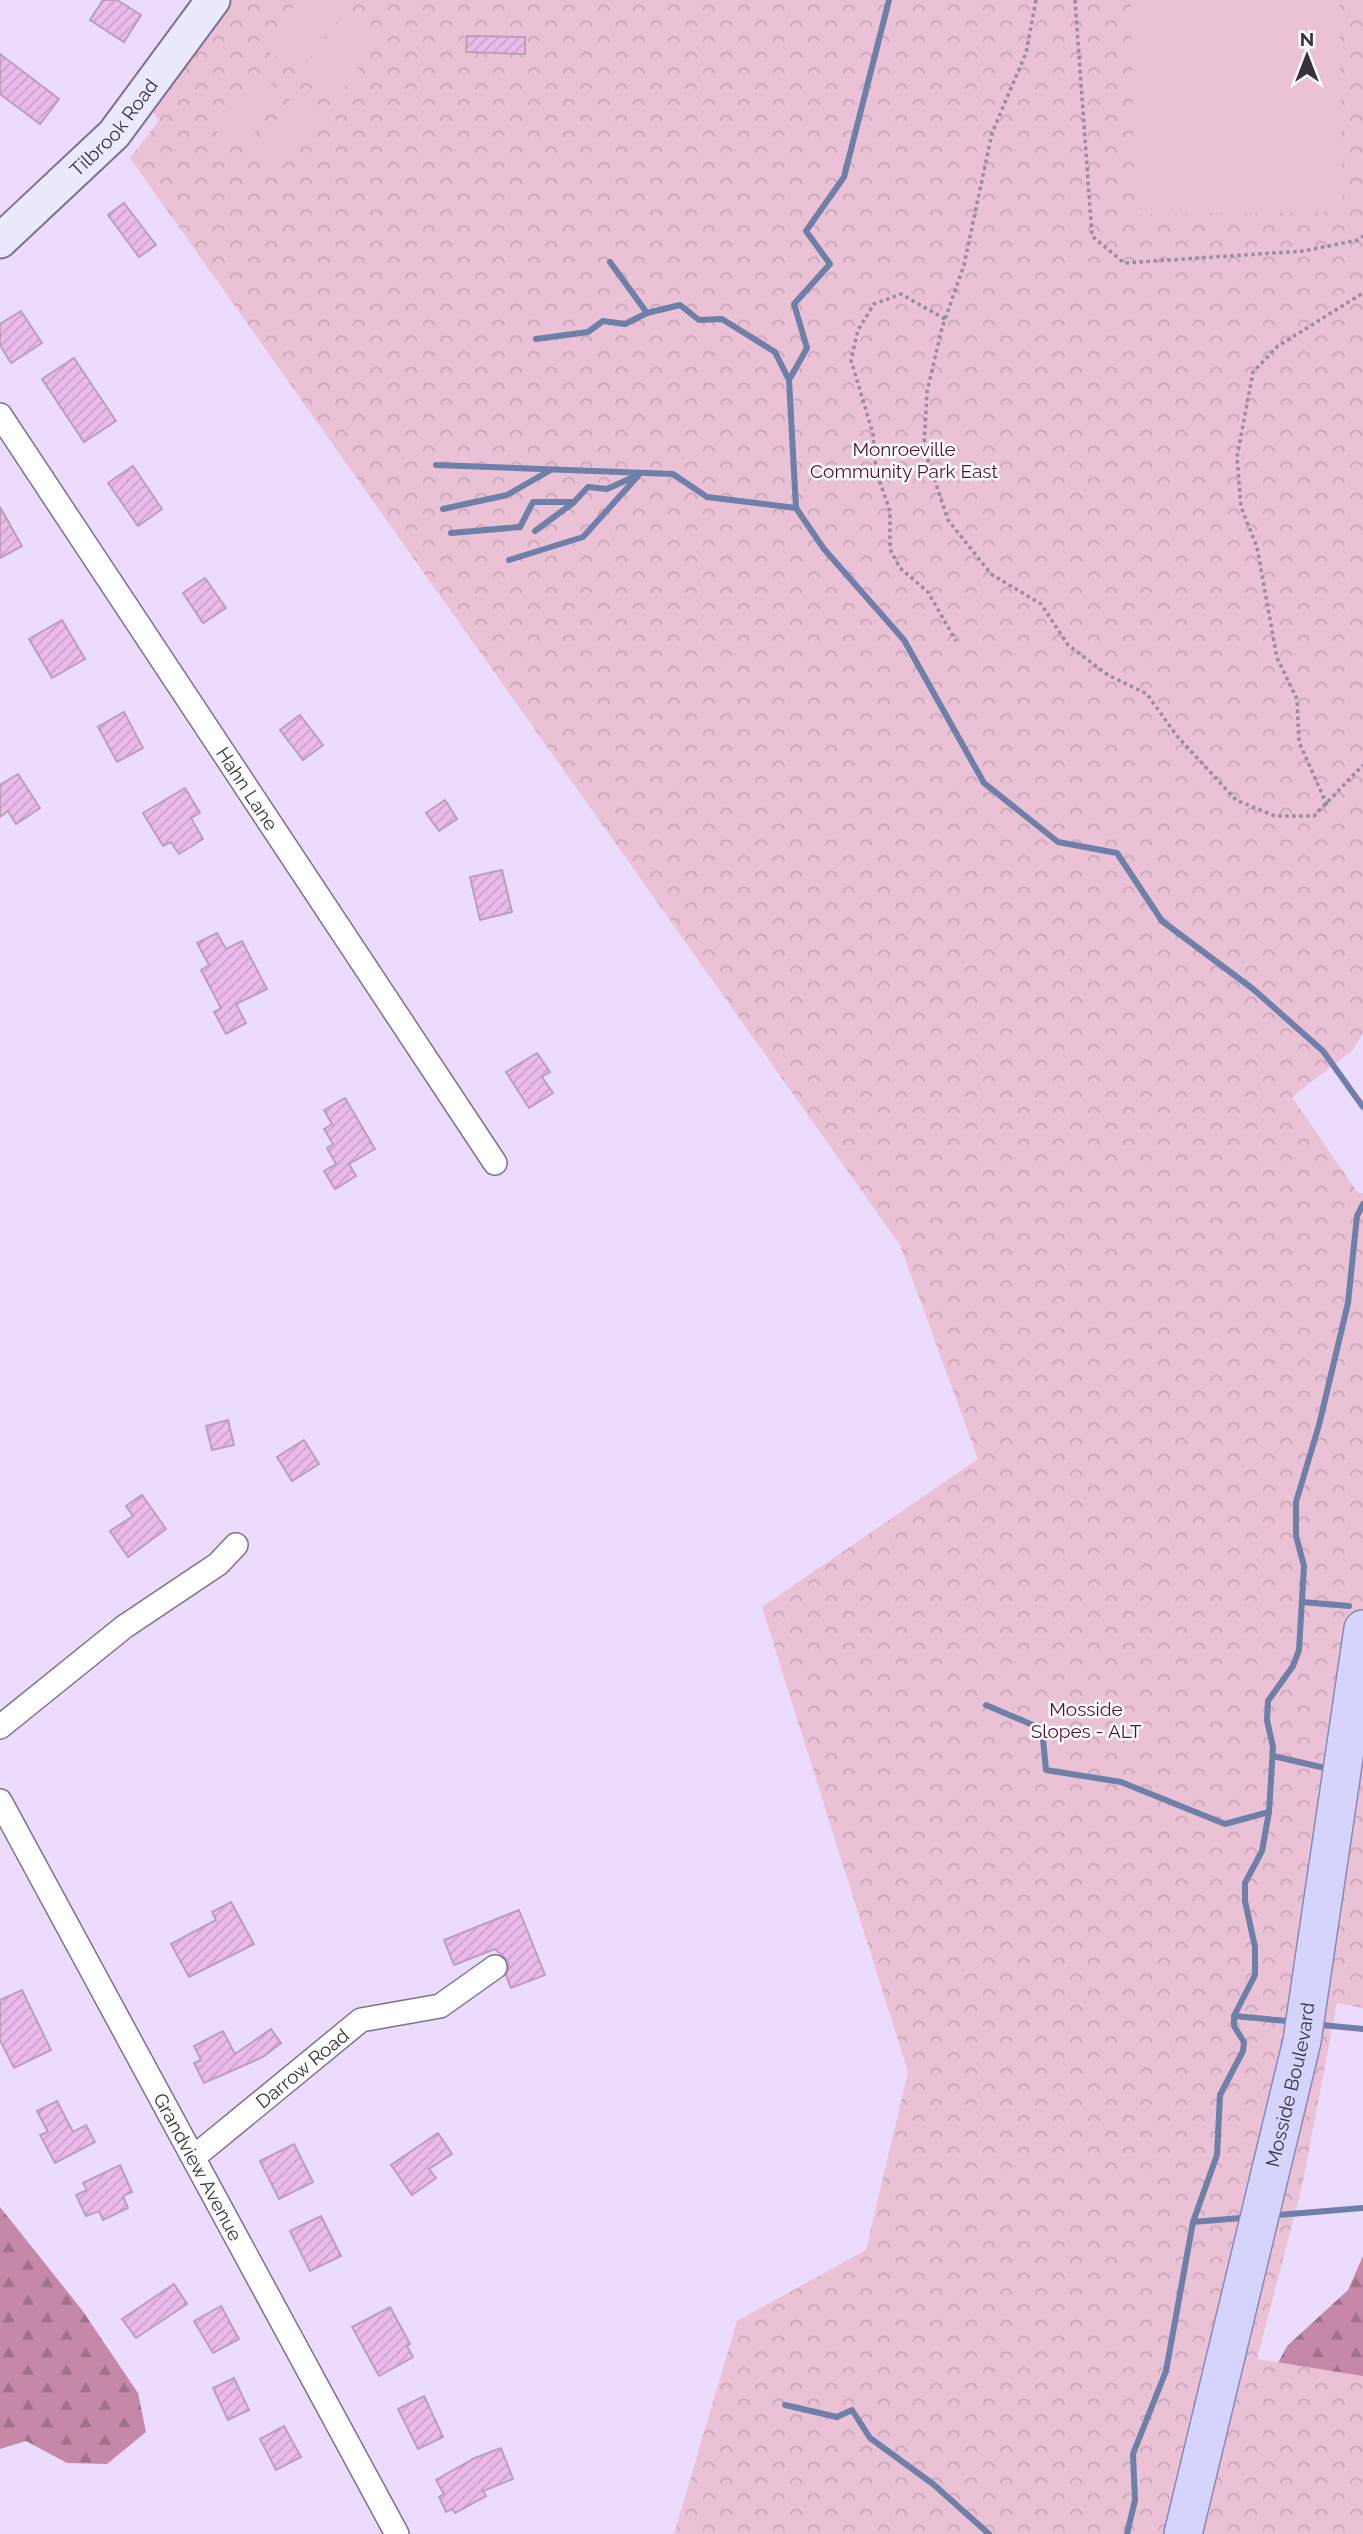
<svg xmlns="http://www.w3.org/2000/svg" width="1363" height="2534" viewBox="0 0 1363 2534" font-family="Raleway,sans-serif">
	<style>
		.forest { fill: url(#forest-firs) }
		.park { fill: url(#park-crowns) }
		.pitch { fill: #eac1d5 }
		.lines { fill: none; stroke-linecap: round; stroke-linejoin: round }
		.stream { stroke: #6e7fa8; stroke-width: 6 }
		.building { fill: url(#building-hatch); stroke: #bb9fba; stroke-width: 2 }
		.street-casing { stroke: #7f708f; stroke-width: 26 }
		.secondary-casing { stroke: #7f708f; stroke-width: 37 }
		.primary-casing { stroke: #8b88b8; stroke-width: 40 }
		.path { stroke: #968ca4; stroke-width: 3.5; stroke-dasharray: 3.5 3.5; stroke-linecap: butt }
		.street { stroke: #fff; stroke-width: 23 }
		.secondary { stroke: #eae9fe; stroke-width: 33 }
		.primary { stroke: #d4d4fc; stroke-width: 37 }
		.labels { text-anchor: middle; dominant-baseline: central; stroke-width: 5; stroke-linejoin: round; paint-order: stroke }
		.street-label { font-size: 19px; fill: #37313e; stroke: #fff }
		.park-label { font-size: 19px; fill: #560d3b; stroke: #fff }
	</style>
	<defs>
		<pattern id="forest-firs" width="22" height="20" patternUnits="userSpaceOnUse" patternTransform="scale(1.75)"><rect width="22" height="20" fill="#c588a7"/><path d="M5 1l3.5 6h-7zM16 11l3.5 6h-7z" fill="#a17089"/></pattern>
		<pattern id="park-crowns" width="20" height="18" patternUnits="userSpaceOnUse" patternTransform="scale(1.75)"><rect width="20" height="18" fill="#eac1d5"/><path d="M2 6a3 3 0 1 1 6 0M12 15a3 3 0 1 1 6 0" fill="none" stroke="#c9a6b8"/></pattern>
		<pattern id="building-hatch" width="6" height="6" patternUnits="userSpaceOnUse" patternTransform="scale(1.75)"><rect width="6" height="6" fill="#ebbaea"/><path d="M-1 1l2-2M0 6l6-6M5 7l2-2" fill="none" stroke="#caa0ca"/></pattern>
	</defs>
	<rect width="100%" height="100%" fill="#ebdcfe"/>
	<g class="forest">
		<path d="M0,2207L82,2310L138,2393L146,2432L107,2464L67,2463L26,2441L0,2449Z"/>
		<path d="M1363,2256V2534H1221L1250,2415L1287,2346L1348,2290Z"/>
	</g>
	<path class="park" d="M213,0H1363V1033L1353,1050L1292,1097L1358,1193H1363V2008L1337,2003L1302,2186L1257,2359L1363,2376V2534H674L737,2321L866,2250L908,2072L762,1607L978,1459L900,1245L130,158L159,121L142,96Z"/>
	<g class="pitch">
		<path d="M298,0H325L342,11L300,73L265,49Z"/>
		<path d="M1131,0H1339L1343,212L1135,214Z"/>
		<path d="M344,13L379,37L337,99L302,75Z"/>
		<path d="M256,74L283,92L243,149L216,131Z"/>
		<path d="M291,98L318,116L278,174L252,155Z"/>
	</g>
	<g class="lines">
		<g class="stream">
			<path d="M889,0L844,177L806,231L830,264L794,304L807,348L789,380L796,508L824,549L904,640L984,783L1058,842L1117,853L1162,921L1253,989L1323,1051L1363,1107"/>
			<path d="M610,262L647,313L680,305L699,320L722,319L775,352L789,380"/>
			<path d="M536,339L588,332L603,321L625,324L647,313"/>
			<path d="M436,465L673,474L707,497L796,508"/>
			<path d="M443,509L507,495L549,471"/>
			<path d="M535,531L573,503"/>
			<path d="M451,533L520,527L533,502H574L588,487L607,489L638,475"/>
			<path d="M509,560L583,537L638,476"/>
			<path d="M1302,1602L1349,1606"/>
			<path d="M986,1705L1042,1729L1046,1770L1121,1782L1225,1824L1269,1812"/>
			<path d="M1273,1756L1325,1768"/>
			<path d="M1234,2016L1287,2021"/>
			<path d="M1322,2025L1363,2029"/>
			<path d="M1278,2215L1363,2208"/>
			<path d="M1193,2222L1241,2218"/>
			<path d="M785,2405L837,2417L852,2410L870,2438L933,2484L989,2534"/>
			<path d="M1127,2534L1135,2500L1133,2454L1166,2371L1193,2222L1217,2155L1220,2095L1243,2051L1244,2042L1234,2026V2016L1255,1975V1947L1245,1901V1883L1262,1851L1269,1812L1273,1747L1267,1720L1268,1701L1293,1666L1299,1650L1304,1566L1296,1536V1502L1319,1425L1348,1303L1357,1216L1363,1204"/>
		</g>
	</g>
	<g class="building">
		<path d="M103,0H117L141,15L124,42L90,20Z"/>
		<path d="M467,36L525,37V54L466,52Z"/>
		<path d="M0,54L59,99L40,124L0,94Z"/>
		<path d="M124,203L156,245L139,257L108,215Z"/>
		<path d="M21,311L42,343L11,363L0,345V324Z"/>
		<path d="M74,358L116,421L84,442L42,379Z"/>
		<path d="M133,466L162,509L138,526L108,483Z"/>
		<path d="M0,507L22,546L0,558Z"/>
		<path d="M205,578L226,608L203,623L183,593Z"/>
		<path d="M62,620L85,659L52,678L29,639Z"/>
		<path d="M124,712L143,748L117,762L98,727Z"/>
		<path d="M300,715L323,745L303,760L280,730Z"/>
		<path d="M18,774L40,808L16,824L8,811L0,817V785Z"/>
		<path d="M185,788L200,813L191,818L203,839L179,854L171,842L163,846L143,813Z"/>
		<path d="M445,800L457,819L439,831L426,813Z"/>
		<path d="M502,870L512,912L480,920L470,877Z"/>
		<path d="M217,933L226,949L242,941L267,989L236,1004L246,1023L226,1034L214,1012L221,1008L201,970L209,965L197,943Z"/>
		<path d="M537,1053L550,1072L542,1077L553,1093L529,1108L506,1072Z"/>
		<path d="M345,1098L375,1149L349,1164L356,1176L335,1189L324,1171L336,1164L327,1148L333,1144L324,1129L332,1124L324,1110Z"/>
		<path d="M228,1420L234,1445L212,1450L206,1426Z"/>
		<path d="M304,1440L319,1464L292,1481L277,1457Z"/>
		<path d="M142,1495L166,1529L128,1557L110,1531L133,1516L126,1506Z"/>
		<path d="M231,1902L254,1944L189,1977L171,1944L216,1920L212,1912Z"/>
		<path d="M519,1910L545,1975L511,1988L506,1975L509,1966L507,1960L495,1949L454,1965L444,1940Z"/>
		<path d="M22,1990L51,2050L14,2068L0,2040V2000Z"/>
		<path d="M271,2029L281,2043L263,2057L204,2083L194,2063L201,2060L194,2046L223,2031L235,2054Z"/>
		<path d="M57,2101L73,2132L86,2125L95,2142L55,2163L40,2135L48,2132L37,2111Z"/>
		<path d="M438,2133L452,2154L429,2169L436,2178L412,2195L391,2165Z"/>
		<path d="M294,2144L313,2182L279,2199L260,2161Z"/>
		<path d="M120,2165L132,2192L123,2196L128,2208L103,2220L99,2211L86,2216L76,2195L87,2190L83,2183Z"/>
		<path d="M321,2216L341,2256L310,2271L290,2231Z"/>
		<path d="M174,2284L187,2304L136,2338L122,2319Z"/>
		<path d="M221,2306L239,2339L213,2353L194,2321Z"/>
		<path d="M390,2307L410,2344L407,2346L413,2357L379,2376L352,2327Z"/>
		<path d="M234,2378L249,2410L228,2420L213,2388Z"/>
		<path d="M424,2396L443,2437L418,2449L398,2409Z"/>
		<path d="M284,2426L301,2457L276,2470L260,2439Z"/>
		<path d="M501,2448L513,2479L483,2491L486,2496L455,2513L452,2509L446,2512L439,2497L444,2494L436,2480L475,2458Z"/>
	</g>
	<g class="lines">
		<defs>
			<g id="street">
				<path id="s1" d="M0,415L495,1163"/>
				<path d="M0,1727L124,1627L218,1564L236,1545"/>
				<path id="s2" d="M0,1801L397,2534"/>
				<path id="s3" d="M194,2157L361,2020L440,2006L495,1967"/>
			</g>
			<g id="secondary">
				<path id="s4" d="M0,241L114,134L213,0"/>
			</g>
			<g id="primary">
				<path id="s5" d="M1183,2534L1302,2041L1363,1629"/>
			</g>
		</defs>
		<use href="#street" class="street-casing"/>
		<use href="#secondary" class="secondary-casing"/>
		<use href="#primary" class="primary-casing"/>
		<g class="path">
			<path d="M1036,0L1026,53L992,133L964,265L942,328L927,392L924,448L948,520L991,574L1041,604L1068,645L1108,675L1147,694L1177,736L1236,800L1275,816H1314L1363,765"/>
			<path d="M1075,0L1092,236L1124,263L1304,251L1358,240L1363,236"/>
			<path d="M945,319L901,294L874,304L858,330L851,360L873,434L876,471L890,511V549L900,568L928,592L956,641"/>
			<path d="M1327,805L1299,742L1297,699L1277,658L1257,547L1241,507L1237,457L1253,372L1278,346L1363,293"/>
		</g>
		<use href="#street" class="street"/>
		<use href="#secondary" class="secondary"/>
		<use href="#primary" class="primary"/>
	</g>
	<g class="labels">
		<g class="street-label">
			<text stroke="none"><textPath href="#s4" startOffset="161">Tilbrook Road</textPath></text>
			<text stroke="none"><textPath href="#s1" startOffset="448">Hahn Lane</textPath></text>
			<text stroke="none"><textPath href="#s3" startOffset="140">Darrow Road</textPath></text>
			<text stroke="none"><textPath href="#s5" startOffset="462">Mosside Boulevard</textPath></text>
			<text stroke="none"><textPath href="#s2" startOffset="416">Grandview Avenue</textPath></text>
		</g>
		<g class="park-label">
			<text x="904" y="449">Monroeville<tspan x="904" dy="22">Community Park East</tspan></text>
			<text x="1086" y="1709">Mosside<tspan x="1086" dy="22">Slopes - ALT</tspan></text>
		</g>
	</g>
	<g transform="translate(1307 56)" stroke="#ffffff" stroke-width="5" paint-order="stroke">
	<path d="M0-5L12 26L0 18L-12 26Z" fill="#37313e"/>
	<text y="-10" font-size="19" font-weight="bold" text-anchor="middle" fill="#37313e">N</text>
	</g>
</svg>
